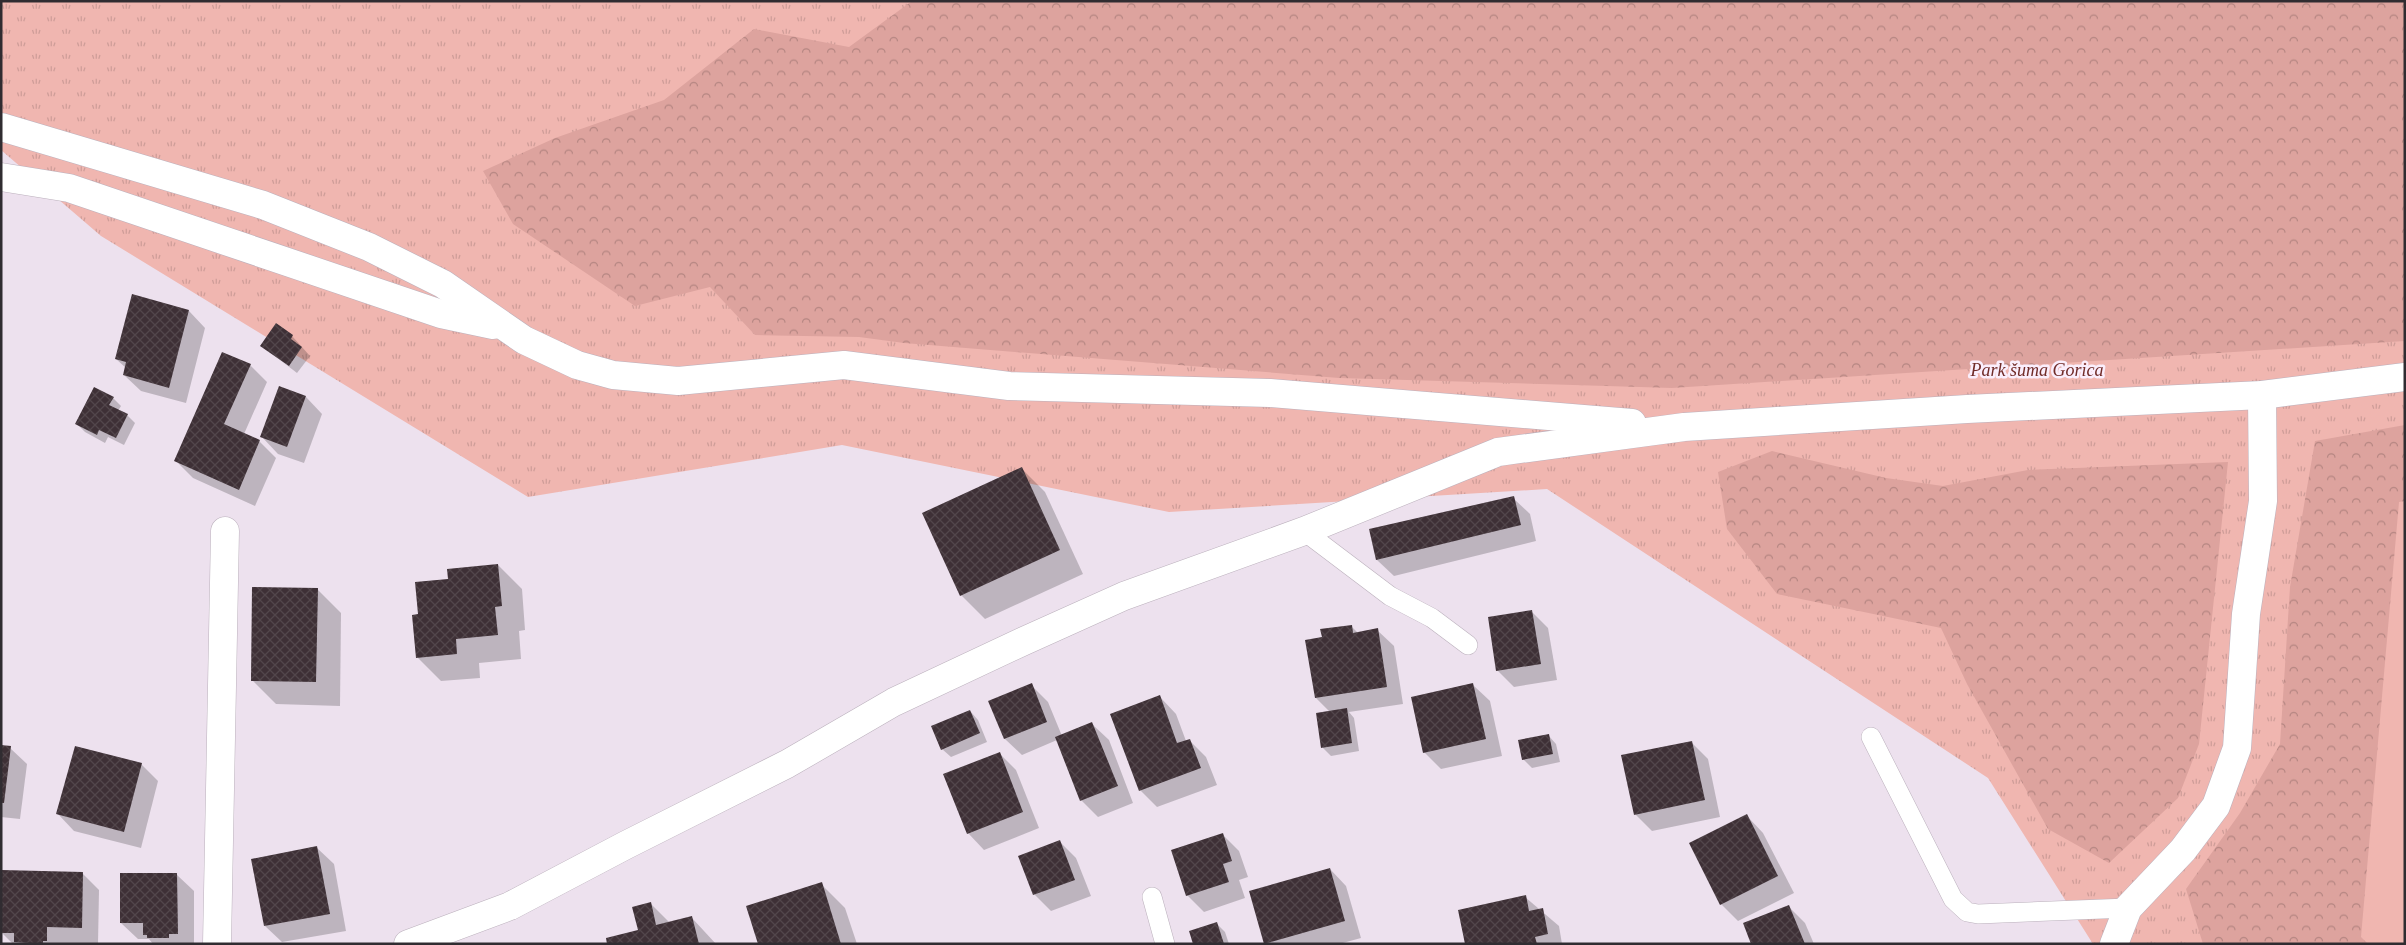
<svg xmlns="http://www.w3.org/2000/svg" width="2406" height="945" viewBox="0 0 2406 945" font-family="Georgia,serif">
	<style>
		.grass { fill: url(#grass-tufts) }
		.forest { fill: url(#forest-crowns) }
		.pitch { fill: #f0b6b0 }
		.shadow { fill: #0003 }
		.building { fill: url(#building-cross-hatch) }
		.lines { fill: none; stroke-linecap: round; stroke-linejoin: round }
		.lane-casing { stroke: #bbb0bc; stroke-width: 20 }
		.street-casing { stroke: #bbb0bc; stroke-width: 29 }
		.lane { stroke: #fff; stroke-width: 19 }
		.street { stroke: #fff; stroke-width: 28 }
		.labels { text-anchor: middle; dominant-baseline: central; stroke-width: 5; stroke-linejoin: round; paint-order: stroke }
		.park-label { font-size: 18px; font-style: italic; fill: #712c29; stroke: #faeefc }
	</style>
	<defs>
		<pattern id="grass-tufts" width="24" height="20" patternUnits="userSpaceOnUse" patternTransform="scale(1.25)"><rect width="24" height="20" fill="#f0b6b0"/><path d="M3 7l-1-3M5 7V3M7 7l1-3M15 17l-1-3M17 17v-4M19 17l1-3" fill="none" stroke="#ce9d98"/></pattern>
		<pattern id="forest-crowns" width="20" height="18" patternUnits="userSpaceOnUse" patternTransform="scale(1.25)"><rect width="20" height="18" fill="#dda39e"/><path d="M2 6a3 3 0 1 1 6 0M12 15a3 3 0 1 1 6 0" fill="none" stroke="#b48581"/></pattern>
		<pattern id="building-cross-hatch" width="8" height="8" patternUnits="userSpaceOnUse" patternTransform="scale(1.25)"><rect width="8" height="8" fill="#3e3036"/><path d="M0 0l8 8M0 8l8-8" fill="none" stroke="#52464b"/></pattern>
	</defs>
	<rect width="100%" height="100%" fill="#ede1ee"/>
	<path class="grass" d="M1,1H2405V944H2093L1988,778L1547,489L1169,512L842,445L528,497L101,236L1,150Z"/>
	<g class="forest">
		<path d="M912,1H2405V341L1672,388L1339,378L904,343L859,337L755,335L710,287L635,306L513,224L483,171L555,138L664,100L754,29L849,47Z"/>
		<path d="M2405,425V944H2203L2186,889L2240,813L2280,744L2290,587L2315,441Z"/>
		<path d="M1772,451L1886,478L1943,486L2028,470L2228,462L2199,744L2178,798L2109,863L2048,829L1967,684L1941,628L1777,594L1727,529L1718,472Z"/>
	</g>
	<path class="pitch" d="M2405,501V944H2368L2361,937L2399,502Z"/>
	<g class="shadow">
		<path d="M133,296L189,311L205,328L186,403L141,391L124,375L126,368L116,359Z"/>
		<path d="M292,336L310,356L297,373L262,346Z"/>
		<path d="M250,365L267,382L244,434L259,441L276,458L255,506L193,478L176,461Z"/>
		<path d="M306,397L322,414L304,463L278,454L262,437Z"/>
		<path d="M113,398L121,406L118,411L127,415L135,423L124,445L108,437L105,443L85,432L77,424Z"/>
		<path d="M1021,468L1045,492L1083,574L985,619L961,595Z"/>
		<path d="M1513,498L1530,514L1536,541L1394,576L1377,560L1370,530Z"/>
		<path d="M498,565L522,589L525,630L519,631L521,659L479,663L480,678L441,681L417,657L419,616L450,580Z"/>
		<path d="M317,589L341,613L340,706L276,704L252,680Z"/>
		<path d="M1532,612L1548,628L1557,680L1514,687L1497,670Z"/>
		<path d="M1351,626L1358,633L1377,630L1394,646L1403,704L1349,712L1354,718L1359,751L1331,756L1323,748L1330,712L1316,698Z"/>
		<path d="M1031,685L1048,702L1062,736L1092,724L1109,740L1133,803L1098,817L1081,800L1057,740L1022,755L1005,739L990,702Z"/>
		<path d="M1473,685L1490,701L1502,756L1441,769L1424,752Z"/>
		<path d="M1160,697L1176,714L1186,741L1189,740L1206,757L1217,785L1157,807L1140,790Z"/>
		<path d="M970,711L978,720L987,742L951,757L942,749Z"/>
		<path d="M1548,735L1556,744L1560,762L1532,768L1523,759Z"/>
		<path d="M1691,742L1708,759L1720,817L1652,831L1635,814Z"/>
		<path d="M1,747L10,748L27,764L20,819L1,817Z"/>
		<path d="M999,753L1016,770L1039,828L984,850L968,833Z"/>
		<path d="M141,764L158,781L141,848L74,831L58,814Z"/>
		<path d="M1747,816L1763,833L1794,893L1738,921L1721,904Z"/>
		<path d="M1222,834L1239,851L1248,877L1239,880L1245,898L1204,912L1187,895Z"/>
		<path d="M1060,842L1076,858L1091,896L1051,911L1034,894Z"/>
		<path d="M317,848L334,864L346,931L282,942L265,926Z"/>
		<path d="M1330,869L1346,886L1361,938L1339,944H1265Z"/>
		<path d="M82,873L99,890L98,944H13L2,933Z"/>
		<path d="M177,875L194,891V944H153L149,939H138L121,923Z"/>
		<path d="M821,884L845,908L857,944H759Z"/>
		<path d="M1525,897L1559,926L1562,944H1466Z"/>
		<path d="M650,903L670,923L692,918L716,944H608L640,931Z"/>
		<path d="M1788,906L1805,923L1814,944H1753Z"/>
		<path d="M1217,924L1225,932L1229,944H1194Z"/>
	</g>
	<g class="building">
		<path d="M132,294L189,310L169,388L123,375L126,362L115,359Z"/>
		<path d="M276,323L293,335L291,339L302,347L289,366L260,346Z"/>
		<path d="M222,352L251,364L224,424L260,440L239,490L174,461Z"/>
		<path d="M279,386L306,396L287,447L260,437Z"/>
		<path d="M94,387L114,397L109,405L128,414L116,438L99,430L97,435L75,424Z"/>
		<path d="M1022,467L1060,550L960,596L922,513Z"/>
		<path d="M1514,496L1521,525L1376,560L1369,529Z"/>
		<path d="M498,564L502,606L495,607L498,635L456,639L457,654L416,658L412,615L418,614L415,582L448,579L447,569Z"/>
		<path d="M252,587L318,588L316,682L251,681Z"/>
		<path d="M1532,610L1541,664L1496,671L1488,617Z"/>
		<path d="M1352,625L1353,633L1378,628L1387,687L1315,698L1305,640L1322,637L1320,629Z"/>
		<path d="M1032,683L1047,722L1004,739L988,701Z"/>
		<path d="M1473,683L1486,739L1423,753L1411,697Z"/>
		<path d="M1160,695L1177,743L1190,739L1201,768L1139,791L1110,714Z"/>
		<path d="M1347,708L1352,743L1321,748L1316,713Z"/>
		<path d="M970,710L980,733L941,750L931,726Z"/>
		<path d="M1092,722L1118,786L1080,801L1055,737Z"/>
		<path d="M1549,734L1553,754L1522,760L1518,740Z"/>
		<path d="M1692,741L1705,800L1634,815L1621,755Z"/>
		<path d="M1,745L11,746L4,803H1Z"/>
		<path d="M75,746L142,763L124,832L56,814Z"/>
		<path d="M1000,752L1023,812L967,834L943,774Z"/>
		<path d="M1747,814L1778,876L1720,905L1689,843Z"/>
		<path d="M1223,833L1232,861L1223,864L1229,882L1186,896L1171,850Z"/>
		<path d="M1060,840L1075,880L1033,895L1018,856Z"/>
		<path d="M317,846L330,914L264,926L251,859Z"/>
		<path d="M1330,868L1345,921L1264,944L1249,891Z"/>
		<path d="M1,870L83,872L82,928L47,927V941H43V944L14,942V933H1Z"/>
		<path d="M120,873H177L178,934H169V938H147V935H143V923H120Z"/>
		<path d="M822,882L841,944H758L746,906Z"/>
		<path d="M1526,895L1529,911L1543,908L1548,934L1535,937L1537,944H1465L1458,910Z"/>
		<path d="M651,902L656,925L692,916L699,944H607L606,938L638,930L632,907Z"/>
		<path d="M1789,905L1805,944H1751L1743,923Z"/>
		<path d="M1217,922L1224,944H1193L1189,931Z"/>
	</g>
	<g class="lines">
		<defs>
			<g id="lane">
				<path d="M1304,531L1390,596L1432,618L1468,645"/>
				<path d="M1871,737L1953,899L1967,912L1978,914L2128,908"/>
				<path d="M1152,897L1165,944"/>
			</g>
			<g id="street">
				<path d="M1,127L263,205L369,247L443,284L524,340L577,365L613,375L678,381L844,365L1009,386L1270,393L1632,423"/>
				<path d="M1,177L69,188L441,314L493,325"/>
				<path d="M217,944L225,531"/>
				<path d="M408,944L510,906L626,845L787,764L894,702L1024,641L1124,596L1304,531L1498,452L1684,427L1967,409L2262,395L2405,377"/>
				<path d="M2114,944L2128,908L2183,850L2216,806L2237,748L2246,614L2263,501L2262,395"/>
			</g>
		</defs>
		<use href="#lane" class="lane-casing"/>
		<use href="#street" class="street-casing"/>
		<use href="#lane" class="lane"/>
		<use href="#street" class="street"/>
	</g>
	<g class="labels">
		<g class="park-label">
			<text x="2037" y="370">Park šuma Gorica</text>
		</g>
	</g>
	<rect width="2406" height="945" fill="none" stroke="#302c31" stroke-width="5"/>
</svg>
